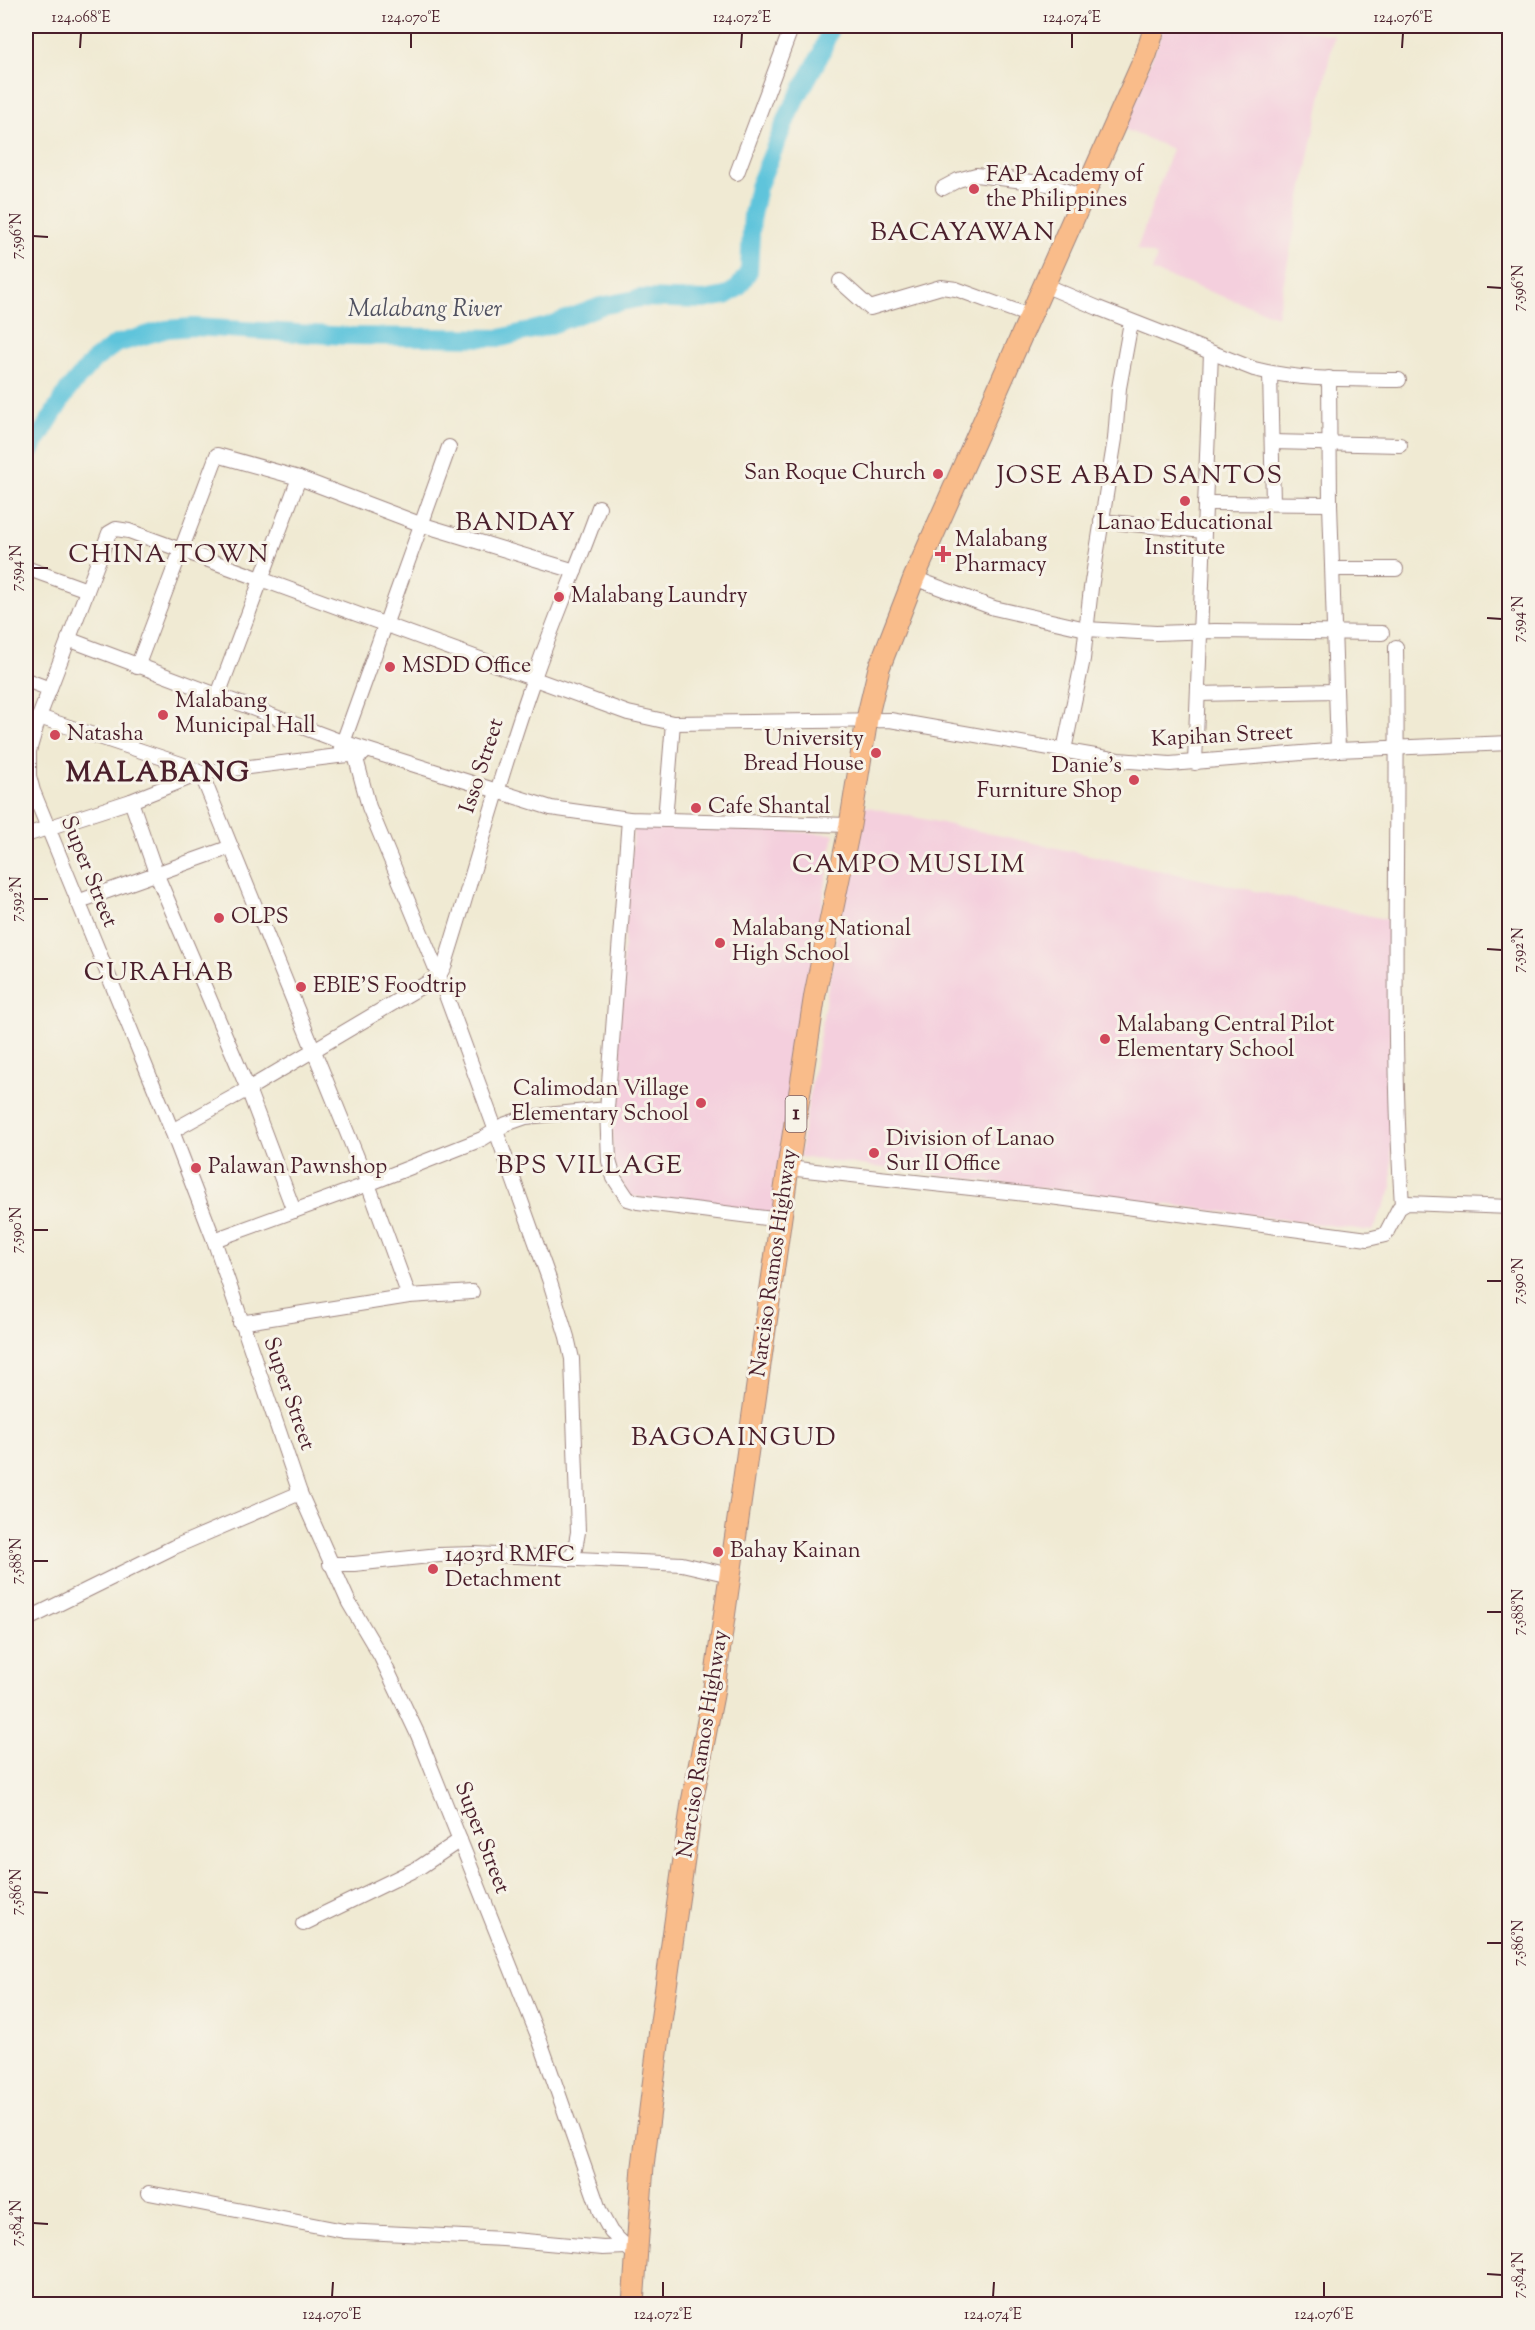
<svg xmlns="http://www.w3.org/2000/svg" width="1535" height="2330" viewBox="0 0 1535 2330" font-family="'Sorts Mill Goudy',serif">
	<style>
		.built { fill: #f4cfdd }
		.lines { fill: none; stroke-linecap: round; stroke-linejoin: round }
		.river { stroke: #5ec4db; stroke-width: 18 }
		.minor-casing { stroke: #9d847f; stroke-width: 16 }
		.highway-casing { stroke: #9d847f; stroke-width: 23 }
		.minor { stroke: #fff; stroke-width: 14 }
		.highway { stroke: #f9bc8a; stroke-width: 21 }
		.ticks { fill: none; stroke: #4a1f2b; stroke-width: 2 }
		.poi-dot { fill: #d1495b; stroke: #f7f3e8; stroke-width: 2 }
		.labels { text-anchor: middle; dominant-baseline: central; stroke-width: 6; stroke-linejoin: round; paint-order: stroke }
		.shield { fill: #f7f3e8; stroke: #7e5f64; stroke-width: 1.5 }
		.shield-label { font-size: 21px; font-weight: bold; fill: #4a1f2b }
		.poi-label { font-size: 22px; fill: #4a1f2b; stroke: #f7f3e8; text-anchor: start }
		.street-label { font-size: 22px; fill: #4a1f2b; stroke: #f7f3e8 }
		.water-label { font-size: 24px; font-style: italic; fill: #505160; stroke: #f7f3e8 }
		.quarter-label { font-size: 26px; letter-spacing: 1.5px; fill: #4a1f2b; stroke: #f7f3e8 }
		.district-label { font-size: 28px; font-weight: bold; letter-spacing: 1.5px; fill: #4a1f2b; stroke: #f7f3e8 }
		.neatline { fill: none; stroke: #4a1f2b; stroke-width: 2 }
		.ticks-label { font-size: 15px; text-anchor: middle; fill: #4a1f2b }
	</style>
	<rect width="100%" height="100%" fill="#f7f3e8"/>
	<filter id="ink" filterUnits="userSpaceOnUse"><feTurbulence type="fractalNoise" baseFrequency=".0167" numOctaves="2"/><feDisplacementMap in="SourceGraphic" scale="12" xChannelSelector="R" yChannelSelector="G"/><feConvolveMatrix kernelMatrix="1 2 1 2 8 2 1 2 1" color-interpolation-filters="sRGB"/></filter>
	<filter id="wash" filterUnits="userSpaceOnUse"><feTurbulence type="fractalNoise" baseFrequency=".008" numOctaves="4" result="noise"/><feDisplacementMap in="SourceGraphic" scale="24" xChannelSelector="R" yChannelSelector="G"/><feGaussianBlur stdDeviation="1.35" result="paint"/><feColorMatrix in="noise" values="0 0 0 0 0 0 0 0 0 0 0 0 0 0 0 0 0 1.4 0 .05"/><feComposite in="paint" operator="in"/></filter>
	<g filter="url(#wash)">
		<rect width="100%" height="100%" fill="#f0ead3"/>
		<g class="built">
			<path d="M1164,26H1281L1334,35L1277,316L1152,271L1157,256L1137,249L1172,149L1124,129Z"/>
			<path d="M859,805L1389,920L1392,1188L1373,1231L799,1157Z"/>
			<path d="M634,822L834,834L794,1073L774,1215L628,1196L612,1161L615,1051Z"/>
		</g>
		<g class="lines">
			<path class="river" d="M26,458L68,390L93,361L116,344L167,329L193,327L347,336L501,338L548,326L601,306L641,298L704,300L725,296L738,288L749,271L752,215L758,187L790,111L821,54L831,26"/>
		</g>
	</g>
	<g filter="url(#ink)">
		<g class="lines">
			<defs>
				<g id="minor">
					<path d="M737,173L792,26"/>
					<path d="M943,188L958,180L976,175L1048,184L1082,197"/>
					<path d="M840,281L870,308L941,287L956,289L1030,316"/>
					<path d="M1044,285L1098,308L1254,369C1301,381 1351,379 1399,380"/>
					<path d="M1270,373L1273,503"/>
					<path d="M1329,378L1330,504L1338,750"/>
					<path d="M1272,442L1400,445"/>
					<path d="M1205,503L1330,504"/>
					<path d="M1101,521L1204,531"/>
					<path d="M26,568L87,590"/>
					<path d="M1333,569H1396"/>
					<path d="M914,578L994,608L1086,629L1156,633L1215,631L1382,633"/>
					<path d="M68,639L342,742L551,808L629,819L850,825"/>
					<path d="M1396,647C1399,833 1390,1019 1402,1205"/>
					<path d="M137,667L217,455L299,478L420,524L575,571"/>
					<path d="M26,680L50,689"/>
					<path d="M1198,694L1336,691"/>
					<path d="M218,695L299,478"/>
					<path d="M39,717L181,764L201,773L368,1184L409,1296"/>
					<path d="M1064,750L1083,659L1091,588L1115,439L1119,388L1131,322"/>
					<path d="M340,751L449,447"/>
					<path d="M355,755L369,807L439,976L496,1131L549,1279L567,1337L572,1359L578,1532L575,1549L569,1559"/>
					<path d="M1195,763L1211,353"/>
					<path d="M131,801L156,873L248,1089L294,1211"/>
					<path d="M629,819L607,1109L609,1161L614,1178L628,1199L638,1202L781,1220"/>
					<path d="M665,820L673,723"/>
					<path d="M26,835L131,801L201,773L338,756L363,754"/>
					<path d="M77,902L231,847"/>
					<path d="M172,1131L248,1089L439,976L445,964C475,869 500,774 533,681C553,622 578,566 599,507"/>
					<path d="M788,1168L1043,1196L1368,1239L1385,1235L1399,1208L1407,1203L1510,1207"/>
					<path d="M214,1240L368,1184L482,1139L506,1124L526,1117L607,1109"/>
					<path d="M240,1323L409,1296L472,1292"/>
					<path d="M330,1564H354L439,1555L475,1554L682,1564L730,1575"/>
					<path d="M26,1620L174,1547L300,1493"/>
					<path d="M303,1924L420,1867L460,1840"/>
					<path d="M149,2193L344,2231L503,2239L603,2248L626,2247"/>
					<path d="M636,2256L611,2232L600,2212L540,2041L418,1735L381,1657L349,1603L300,1493L214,1240L172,1131L33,791L29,776V751L39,717L109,533L116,529L129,531L628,713L673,723L890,720L1118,760L1170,764L1338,750L1510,743"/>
				</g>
				<path id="highway" d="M633,2304L643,2166L660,2029L692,1802L713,1695L788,1168L815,994L850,825L867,719L879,668L914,578L1146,55L1155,26"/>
			</defs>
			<use href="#minor" class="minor-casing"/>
			<use href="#highway" class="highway-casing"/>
			<use href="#minor" class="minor"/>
			<use href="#highway" class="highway"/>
		</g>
	</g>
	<path class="ticks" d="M80,48L81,33M411,48V33M741,48L742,33M1072,48V33M1402,48L1403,33M33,236L48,237M1487,287L1502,288M33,568H48M1487,618L1502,619M33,899H48M1487,949L1502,950M33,1230H48M1487,1281H1502M33,1561H48M1487,1612H1502M33,1892L48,1893M1487,1943H1502M33,2223L48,2224M1487,2274L1502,2275M332,2297L333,2282M663,2297V2282M993,2297L994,2282M1324,2297V2282"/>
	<g class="poi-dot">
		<circle cx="974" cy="189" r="6"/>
		<circle cx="938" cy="474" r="6"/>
		<circle cx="1185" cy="501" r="6"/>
		<path d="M940 545h6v6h6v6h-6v6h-6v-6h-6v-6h6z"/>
		<circle cx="559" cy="597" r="6"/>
		<circle cx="390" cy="667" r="6"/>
		<circle cx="163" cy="715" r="6"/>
		<circle cx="55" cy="735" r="6"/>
		<circle cx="876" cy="753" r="6"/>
		<circle cx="1134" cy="780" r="6"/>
		<circle cx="696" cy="808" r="6"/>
		<circle cx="219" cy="918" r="6"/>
		<circle cx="720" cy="943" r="6"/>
		<circle cx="301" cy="987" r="6"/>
		<circle cx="1105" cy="1039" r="6"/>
		<circle cx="701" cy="1103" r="6"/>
		<circle cx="874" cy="1153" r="6"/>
		<circle cx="196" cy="1168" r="6"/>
		<circle cx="718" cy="1552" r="6"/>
		<circle cx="433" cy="1569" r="6"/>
	</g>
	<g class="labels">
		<rect class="shield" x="785.5" y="1096" width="21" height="36" rx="4.5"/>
		<g class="shield-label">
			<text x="796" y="1114">1</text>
		</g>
		<g class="poi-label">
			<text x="986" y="176">FAP Academy of<tspan x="986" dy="25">the Philippines</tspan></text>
			<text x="926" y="474" text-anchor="end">San Roque Church</text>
			<text x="1185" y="524" text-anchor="middle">Lanao Educational<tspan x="1185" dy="25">Institute</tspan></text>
			<text x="955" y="541">Malabang<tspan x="955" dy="25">Pharmacy</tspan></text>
			<text x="571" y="597">Malabang Laundry</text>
			<text x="402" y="667">MSDD Office</text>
			<text x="175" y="702">Malabang<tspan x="175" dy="25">Municipal Hall</tspan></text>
			<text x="67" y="735">Natasha</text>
			<text x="864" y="740" text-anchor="end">University<tspan x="864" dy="25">Bread House</tspan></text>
			<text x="1122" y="767" text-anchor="end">Danie's<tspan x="1122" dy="25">Furniture Shop</tspan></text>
			<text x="708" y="808">Cafe Shantal</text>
			<text x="231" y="918">OLPS</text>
			<text x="732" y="930">Malabang National<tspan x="732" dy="25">High School</tspan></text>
			<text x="313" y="987">EBIE'S Foodtrip</text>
			<text x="1117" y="1026">Malabang Central Pilot<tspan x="1117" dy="25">Elementary School</tspan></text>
			<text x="689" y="1090" text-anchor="end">Calimodan Village<tspan x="689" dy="25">Elementary School</tspan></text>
			<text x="886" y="1140">Division of Lanao<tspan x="886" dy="25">Sur II Office</tspan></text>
			<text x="208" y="1168">Palawan Pawnshop</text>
			<text x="730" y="1552">Bahay Kainan</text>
			<text x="445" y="1556">1403rd RMFC<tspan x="445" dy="25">Detachment</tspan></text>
		</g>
		<g class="street-label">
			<text transform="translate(1222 737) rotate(-3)">Kapihan Street</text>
			<text transform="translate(483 766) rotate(-72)">Isso Street</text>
			<text transform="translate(88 872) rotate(68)">Super Street</text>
			<text transform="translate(775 1263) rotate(-82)">Narciso Ramos Highway</text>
			<text transform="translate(288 1394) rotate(71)">Super Street</text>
			<text transform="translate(704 1744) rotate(-81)">Narciso Ramos Highway</text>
			<text transform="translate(481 1838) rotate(69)">Super Street</text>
		</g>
		<g class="water-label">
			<text x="425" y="310">Malabang River</text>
		</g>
		<g class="quarter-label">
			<text x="963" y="233">BACAYAWAN</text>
			<text x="1140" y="476">JOSE ABAD SANTOS</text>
			<text x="516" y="523">BANDAY</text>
			<text x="169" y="555">CHINA TOWN</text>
			<text x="909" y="865">CAMPO MUSLIM</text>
			<text x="159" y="973">CURAHAB</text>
			<text x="590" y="1166">BPS VILLAGE</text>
			<text x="734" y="1438">BAGOAINGUD</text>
		</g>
		<g class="district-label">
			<text x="158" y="774">MALABANG</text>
		</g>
	</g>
	<rect width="1535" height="2330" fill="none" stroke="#f7f3e8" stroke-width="66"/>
	<rect x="33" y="33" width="1469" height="2264" class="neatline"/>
	<g class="ticks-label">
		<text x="81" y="22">124.068°E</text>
		<text x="411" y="22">124.070°E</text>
		<text x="742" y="22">124.072°E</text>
		<text x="1072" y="22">124.074°E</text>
		<text x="1403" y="22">124.076°E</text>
		<text transform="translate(16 236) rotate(-90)" y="5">7.596°N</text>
		<text transform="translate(1518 288) rotate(-90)" y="5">7.596°N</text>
		<text transform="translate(16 568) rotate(-90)" y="5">7.594°N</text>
		<text transform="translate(1518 619) rotate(-90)" y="5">7.594°N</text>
		<text transform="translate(16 899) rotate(-90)" y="5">7.592°N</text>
		<text transform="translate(1518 950) rotate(-90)" y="5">7.592°N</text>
		<text transform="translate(16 1230) rotate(-90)" y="5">7.590°N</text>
		<text transform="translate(1518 1281) rotate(-90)" y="5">7.590°N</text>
		<text transform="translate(16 1561) rotate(-90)" y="5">7.588°N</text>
		<text transform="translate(1518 1612) rotate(-90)" y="5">7.588°N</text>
		<text transform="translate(16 1892) rotate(-90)" y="5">7.586°N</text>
		<text transform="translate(1518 1943) rotate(-90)" y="5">7.586°N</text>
		<text transform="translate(16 2223) rotate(-90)" y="5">7.584°N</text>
		<text transform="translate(1518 2275) rotate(-90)" y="5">7.584°N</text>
		<text x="332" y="2319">124.070°E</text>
		<text x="663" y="2319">124.072°E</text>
		<text x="993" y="2319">124.074°E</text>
		<text x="1324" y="2319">124.076°E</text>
	</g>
</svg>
